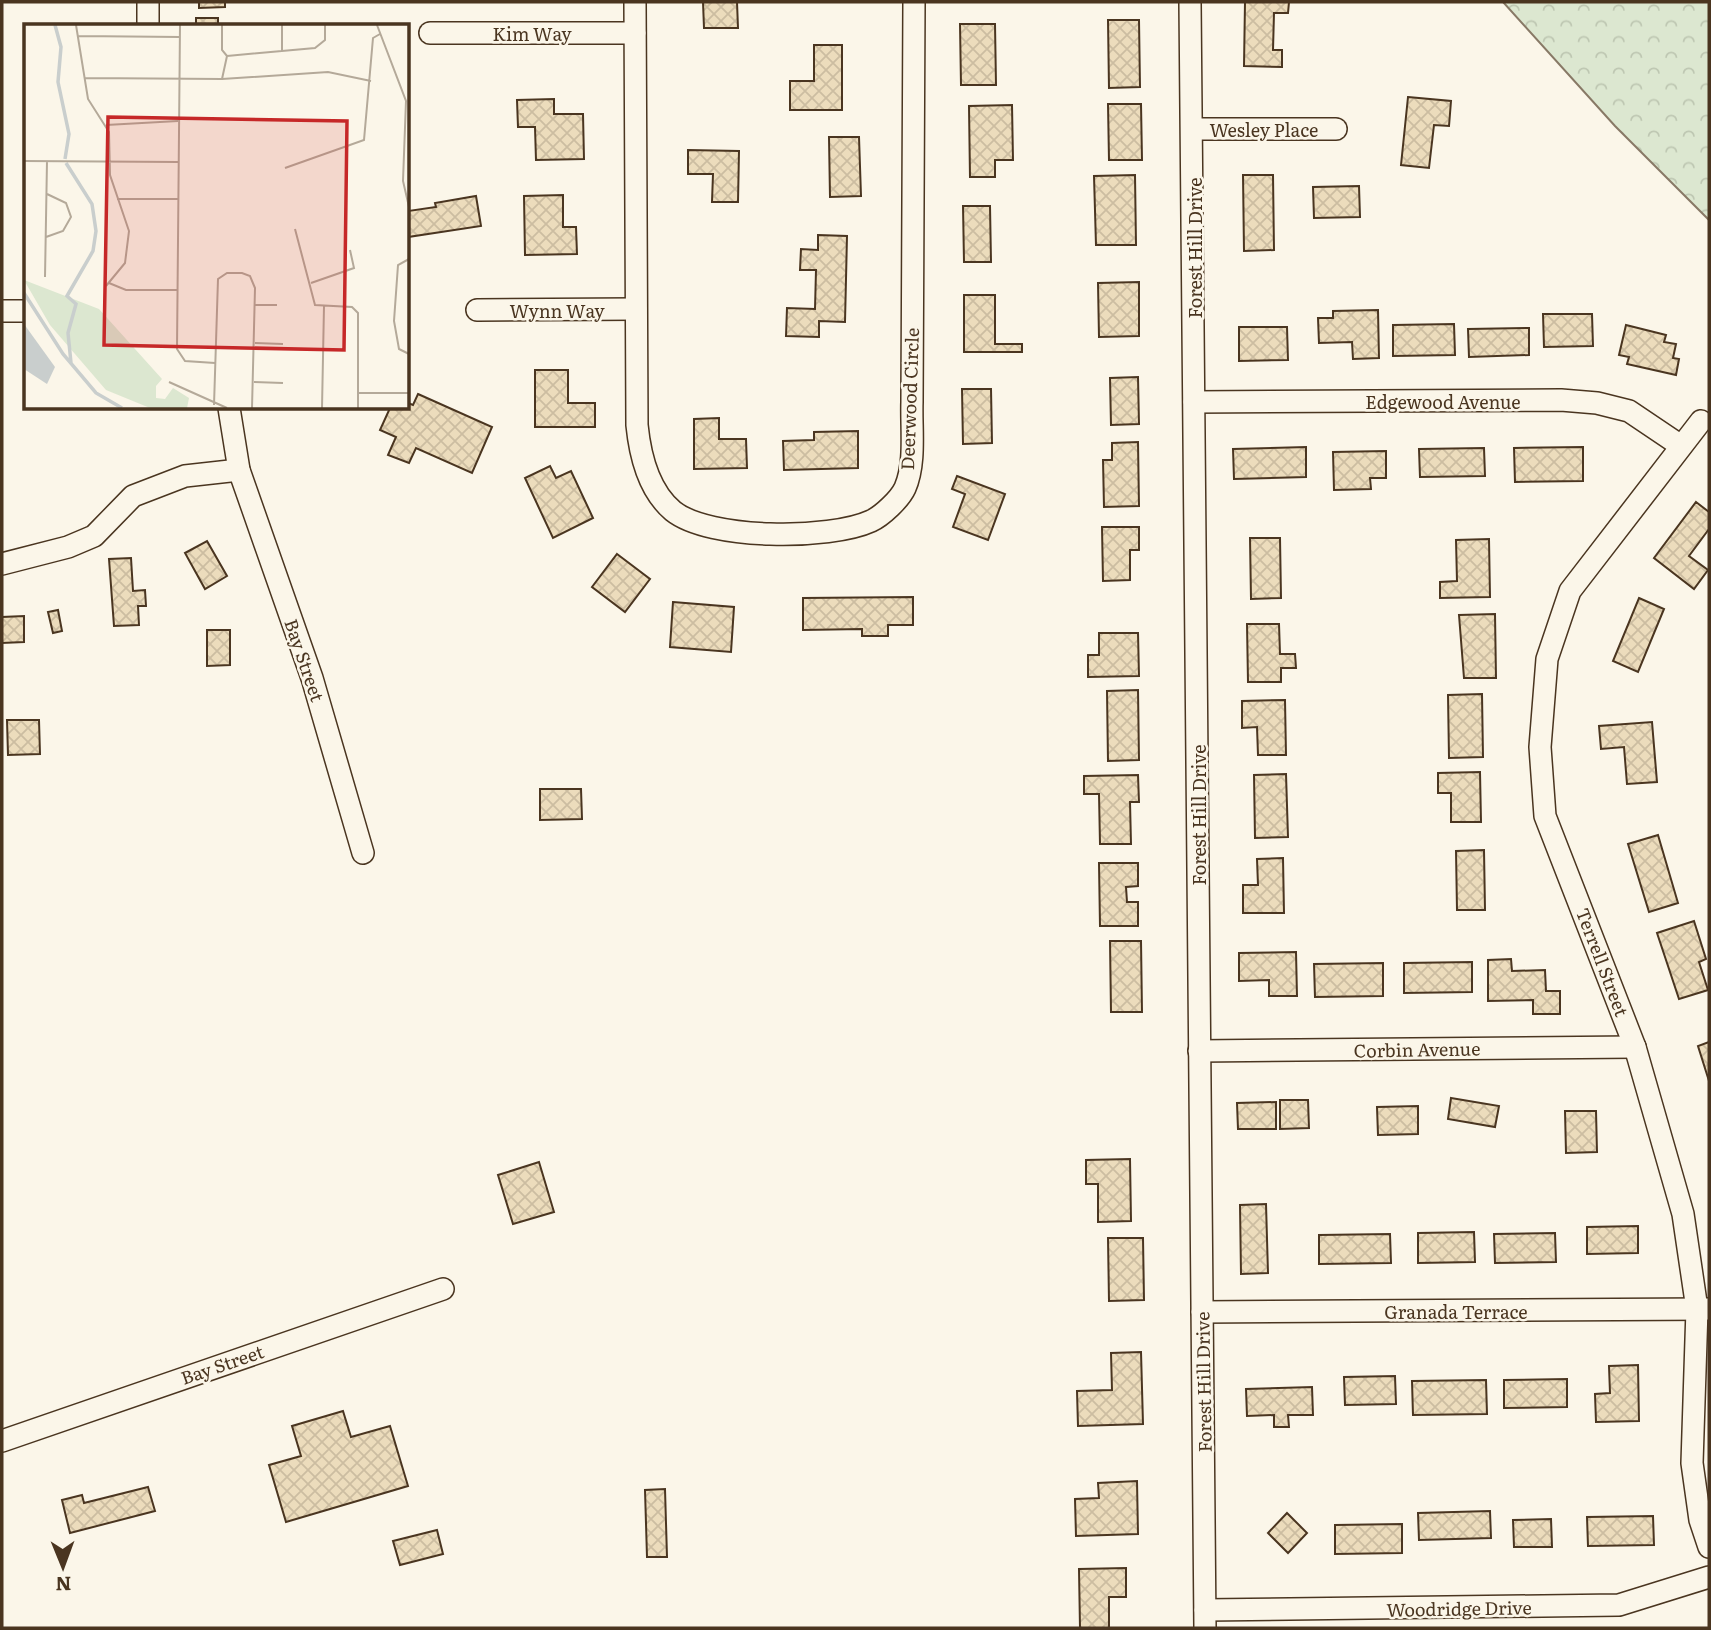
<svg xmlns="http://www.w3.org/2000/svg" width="1711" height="1630" viewBox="0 0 1711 1630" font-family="Literata,serif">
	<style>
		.forest { fill: url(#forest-crowns); stroke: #887966; stroke-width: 2 }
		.building { fill: url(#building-cross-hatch); stroke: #4a3520; stroke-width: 2 }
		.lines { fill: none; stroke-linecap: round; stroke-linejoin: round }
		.minor-casing { stroke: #4a3520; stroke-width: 24 }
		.minor { stroke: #fbf6e9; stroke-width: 21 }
		.labels { text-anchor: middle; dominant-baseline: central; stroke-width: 5; stroke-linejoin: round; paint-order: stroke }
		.street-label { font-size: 18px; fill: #4a3520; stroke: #fbf6e9 }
		.inset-river { fill: none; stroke: #c9cecd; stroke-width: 3.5 }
		.inset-road { fill: none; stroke: #b4a999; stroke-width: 2 }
		.view { fill: #c62828; fill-opacity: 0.15; stroke: #c62828; stroke-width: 3.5 }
		.inset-edge { fill: none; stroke: #4a3520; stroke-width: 3.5 }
	</style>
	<defs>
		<pattern id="forest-crowns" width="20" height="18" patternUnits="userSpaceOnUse" patternTransform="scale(1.75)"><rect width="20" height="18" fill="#dce7d0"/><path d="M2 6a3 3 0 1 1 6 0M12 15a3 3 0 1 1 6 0" fill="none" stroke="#bec7b2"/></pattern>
		<pattern id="building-cross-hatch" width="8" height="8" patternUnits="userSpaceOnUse" patternTransform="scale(1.75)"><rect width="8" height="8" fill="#ecdcbc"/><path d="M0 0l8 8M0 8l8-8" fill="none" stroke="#ccbda1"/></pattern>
	</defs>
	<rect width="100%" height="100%" fill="#fbf6e9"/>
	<path class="forest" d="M1503,2H1709V220L1615,126Z"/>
	<g class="building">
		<path d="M199,2H225V7L199,8Z"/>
		<path d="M703,2H737L738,28H704Z"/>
		<path d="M1231,2H1289L1288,13H1274L1273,50H1282V67L1244,66L1245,2Z"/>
		<rect x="196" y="18" width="22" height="8"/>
		<path d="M1108,20H1139L1140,87L1109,88Z"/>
		<path d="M960,24H995L996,85H961Z"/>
		<path d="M814,45H842V110H790V81H814Z"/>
		<path d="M1408,97L1451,101L1449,126L1434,125L1429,168L1401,165Z"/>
		<path d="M554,99V114H583L584,159L536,160L535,127H518L517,100Z"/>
		<path d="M1108,104H1141L1142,160H1109Z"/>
		<path d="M1012,105L1013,160H995V177H970L969,106Z"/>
		<path d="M829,137H859L861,196L830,197Z"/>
		<path d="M688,150L739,151L738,202H712L713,174H688Z"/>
		<path d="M1135,175L1136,245H1096L1094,176Z"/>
		<path d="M1243,175H1273L1274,250L1244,251Z"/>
		<path d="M1359,186L1360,217L1314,218L1313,187Z"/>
		<path d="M563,195V227H576L577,254L525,255L524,196Z"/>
		<path d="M476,196L481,226L408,237V211L436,207L435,203Z"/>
		<path d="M963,206H990L991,262H964Z"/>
		<path d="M818,235L847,236L845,322L819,321V337L786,336L787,308L815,309L816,270H800L801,249L818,250Z"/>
		<path d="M1139,282V336L1099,337L1098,283Z"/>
		<path d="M964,295H995V344H1022V352H964Z"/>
		<path d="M1378,310L1379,358L1353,359L1352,342L1319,343L1318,318H1333V311Z"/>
		<path d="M1543,314H1592L1593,346L1544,347Z"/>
		<path d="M1454,324L1455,355L1393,356V325Z"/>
		<path d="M1626,325L1666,335L1664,342L1676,344L1673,358L1679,359L1676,375L1627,364L1629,357L1619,355Z"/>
		<path d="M1239,327H1287L1288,360L1239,361Z"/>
		<path d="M1529,328V355L1469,357L1468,329Z"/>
		<path d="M535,370H568V403H595V427H535Z"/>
		<path d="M1138,377L1139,424L1111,425L1110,378Z"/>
		<path d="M962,389H991L992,443L963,444Z"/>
		<path d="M418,394L492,427L472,473L416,448L409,463L388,455L396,437L380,430L390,408H408V403L413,405Z"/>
		<path d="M719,418V439H746L747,468L694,469V419Z"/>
		<path d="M858,431V468L784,470L783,441L814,440V432Z"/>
		<path d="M1138,442L1139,506L1104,507L1103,460H1112V443Z"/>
		<path d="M1306,447V477L1234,479L1233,449Z"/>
		<path d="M1583,447V481L1515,482L1514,448Z"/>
		<path d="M1484,448L1485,476L1420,477L1419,449Z"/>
		<path d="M1386,451V478H1370L1371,489L1334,490L1333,452Z"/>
		<path d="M550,466L556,478L571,471L593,518L553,538L525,478Z"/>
		<path d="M957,476L1005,494L988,540L953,527L965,494L952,489Z"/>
		<path d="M1696,502L1709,512V529L1689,556L1708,570L1694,589L1654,558Z"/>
		<path d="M1102,527H1139V550H1130V580L1103,581Z"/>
		<path d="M1250,538H1280L1281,598L1251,599Z"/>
		<path d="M1489,539L1490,597L1440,598V582L1457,581L1456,540Z"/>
		<path d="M207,541L227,576L205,589L185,553Z"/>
		<path d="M617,554L650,579L625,612L592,587Z"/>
		<path d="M131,558L133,591L145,590L146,606H138L139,625L114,626L109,559Z"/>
		<path d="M913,597V625H888V636H862V629L803,630V598Z"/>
		<path d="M1639,598L1664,609L1638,672L1613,661Z"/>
		<path d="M673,602L734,607L731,652L670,647Z"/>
		<path d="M58,610L62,631L53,633L48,612Z"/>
		<path d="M1495,614L1496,678H1464L1459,615Z"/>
		<path d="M24,616V642L2,643V617Z"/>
		<path d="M1247,624H1279L1280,654H1295L1296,668H1281V682H1248Z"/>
		<path d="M207,630H230V665L207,666Z"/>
		<path d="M1099,633H1138L1139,676L1088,677V655H1099Z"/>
		<path d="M1138,690L1139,760L1108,761L1107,691Z"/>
		<path d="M1482,694L1483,757L1449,758L1448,695Z"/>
		<path d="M1285,700L1286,755H1258L1257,727L1242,728V701Z"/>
		<path d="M7,720H39L40,754L8,755Z"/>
		<path d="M1652,722L1657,782L1627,784L1624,747L1601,749L1599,726Z"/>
		<path d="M1480,772L1481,822H1451V793H1438V773Z"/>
		<path d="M1286,774L1288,837L1255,838L1254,775Z"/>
		<path d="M1138,775L1139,802H1130L1131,844H1100L1099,794H1084V776Z"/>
		<path d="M540,789H581L582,819L540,820Z"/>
		<path d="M1658,835L1678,903L1649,912L1628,844Z"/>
		<path d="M1484,850L1485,910H1457L1456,851Z"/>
		<path d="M1283,858L1284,913H1243V885H1258L1257,859Z"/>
		<path d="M1099,863H1138V886L1126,887L1127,902H1138V926H1100Z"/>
		<path d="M1694,921L1706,959L1699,962L1708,990L1679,999L1657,933Z"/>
		<path d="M1110,941H1141L1142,1012H1111Z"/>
		<path d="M1296,952L1297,996H1269V980L1239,981V953Z"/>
		<path d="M1511,959L1512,971L1545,970L1546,991H1560V1014H1533V1000L1488,1001V960Z"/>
		<path d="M1472,962V992L1404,993V963Z"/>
		<path d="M1383,963V996L1315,997L1314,964Z"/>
		<path d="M1709,1042V1081L1698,1046Z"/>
		<path d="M1451,1098L1499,1106L1495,1127L1448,1119Z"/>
		<path d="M1280,1100H1308L1309,1128L1280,1129Z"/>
		<path d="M1276,1102V1129H1238L1237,1103Z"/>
		<path d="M1418,1106V1134L1378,1135L1377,1107Z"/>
		<path d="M1565,1111H1596L1597,1152L1566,1153Z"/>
		<path d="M1130,1159L1131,1221L1098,1222V1184H1086V1160Z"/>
		<path d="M539,1162L554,1212L513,1224L498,1175Z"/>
		<path d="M1266,1204L1268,1273L1241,1274L1240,1205Z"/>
		<path d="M1638,1226V1253L1587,1254V1227Z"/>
		<path d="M1474,1232L1475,1262L1418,1263V1233Z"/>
		<path d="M1555,1233L1556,1262L1495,1263L1494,1234Z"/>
		<path d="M1390,1234L1391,1263L1319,1264V1235Z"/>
		<path d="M1108,1238H1143L1144,1300L1109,1301Z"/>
		<path d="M1141,1352L1143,1424L1078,1426L1077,1391L1112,1390L1111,1353Z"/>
		<path d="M1638,1365L1639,1421L1596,1422L1595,1394L1610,1393L1609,1366Z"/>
		<path d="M1395,1376L1396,1404L1345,1405L1344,1377Z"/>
		<path d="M1567,1379V1407L1504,1408V1380Z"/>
		<path d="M1486,1380L1487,1414L1413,1415L1412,1381Z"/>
		<path d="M1312,1387L1313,1415H1288L1289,1427H1274V1415L1247,1416L1246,1389Z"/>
		<path d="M343,1411L351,1437L390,1426L408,1486L286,1522L269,1465L301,1456L292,1426Z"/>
		<path d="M1137,1481L1138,1534L1076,1536L1075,1499L1099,1498L1098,1483Z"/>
		<path d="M148,1487L155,1511L70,1533L62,1500L82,1495L84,1503Z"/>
		<path d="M665,1489L667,1557H647L645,1490Z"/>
		<path d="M1490,1511L1491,1538L1419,1540L1418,1513Z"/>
		<path d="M1287,1513L1307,1533L1288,1553L1268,1533Z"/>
		<path d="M1653,1516L1654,1545L1588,1546L1587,1517Z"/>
		<path d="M1551,1519L1552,1547H1514L1513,1520Z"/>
		<path d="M1402,1524V1553L1335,1554V1525Z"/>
		<path d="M437,1530L443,1554L400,1565L393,1541Z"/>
		<path d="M1126,1568V1597H1109V1628H1080L1079,1569Z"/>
	</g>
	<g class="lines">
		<defs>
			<g id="minor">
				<path d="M148,2V26"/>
				<path d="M635,2L637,425C640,455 648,490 673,511C709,540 830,540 871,521C882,516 900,499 905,488C916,463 911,428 912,402L914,2"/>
				<path d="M1190,2L1205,1628"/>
				<path d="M430,33H635"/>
				<path d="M1193,129H1336"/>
				<path d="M477,310L636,309"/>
				<path d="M2,311H26"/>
				<path d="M1194,402L1561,400L1597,403L1629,411L1681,446"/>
				<path d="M229,408L239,470L312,678L363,853"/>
				<path d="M1701,421L1570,591L1547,659L1540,747L1545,816L1635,1047L1683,1214L1697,1309L1692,1463L1700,1520L1709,1547"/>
				<path d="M2,564L68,547L94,536L133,496L185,476L239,470"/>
				<path d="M1199,1051L1635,1047"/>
				<path d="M1202,1312L1709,1309"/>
				<path d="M2,1441L443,1289"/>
				<path d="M1205,1610L1619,1605L1709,1577"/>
			</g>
		</defs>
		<use href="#minor" class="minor-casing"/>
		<use href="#minor" class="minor"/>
	</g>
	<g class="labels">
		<g class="street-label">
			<text x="532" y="33">Kim Way</text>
			<text x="1264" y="129">Wesley Place</text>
			<text transform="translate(1194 248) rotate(-90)">Forest Hill Drive</text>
			<text x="557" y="310">Wynn Way</text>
			<text transform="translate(909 399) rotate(-88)">Deerwood Circle</text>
			<text x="1443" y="401">Edgewood Avenue</text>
			<text transform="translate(305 660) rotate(71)">Bay Street</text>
			<text transform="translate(1198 815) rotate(-90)">Forest Hill Drive</text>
			<text transform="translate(1603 962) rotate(69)">Terrell Street</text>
			<text transform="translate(1417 1049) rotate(-1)">Corbin Avenue</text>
			<text x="1456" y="1311">Granada Terrace</text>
			<text transform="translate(222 1364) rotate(-19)">Bay Street</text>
			<text transform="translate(1203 1382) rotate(-91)">Forest Hill Drive</text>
			<text transform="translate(1459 1608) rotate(-1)">Woodridge Drive</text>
		</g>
	</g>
	<g transform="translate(24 24)">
		<rect width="385" height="385" fill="#fbf6e9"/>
		<path d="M0,256L75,285L138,355L132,362V374L141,375L149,364L165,374L163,384H126L82,366L26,301Z" fill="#dce7d0"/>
		<path d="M0,300L31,343L23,360L0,345Z" fill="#c9cecd"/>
		<path class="inset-river" d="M31,1L37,23L34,58L45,110L41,135M42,139L68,180L72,207L69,227L43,272L52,280L44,309L47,339M0,269L39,330L72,369L98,384"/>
		<path class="inset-road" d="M52,1L64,75L85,108L86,151L105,207L101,239L82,262M156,1L153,325L161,337L191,339M198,1V26L203,32M353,1L382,77L379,157L385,183M54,12L156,13M258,27V1M203,32L291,24L301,16V1M60,54L198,55L304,48L347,57M198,55L203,32M82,101L154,97M0,137L154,138M261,144L340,116L349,14L356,10M93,175H154M271,205L291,281L328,283L334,289V384M22,213L39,207L47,193L42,179L23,170M385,235L374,241L370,297L375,325L385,330M21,253L23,137M85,259L102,266H153M287,259L330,244L326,226M231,281H253M231,319L259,320M145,358L203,384M230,358L259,359M335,369H385M190,381L194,255L203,249H218L226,252L231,264L228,384M298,384L300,282"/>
		<path class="view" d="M84,93L323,97L320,326L80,321Z"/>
		<rect width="385" height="385" class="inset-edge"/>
	</g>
	<rect width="1711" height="1630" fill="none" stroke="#4a3520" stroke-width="7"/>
	<g transform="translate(63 1567) rotate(179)" stroke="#fbf6e9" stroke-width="5" paint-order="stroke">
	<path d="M0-5L12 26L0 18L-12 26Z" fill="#4a3520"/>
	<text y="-10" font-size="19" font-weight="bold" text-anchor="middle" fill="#4a3520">N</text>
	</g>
</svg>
